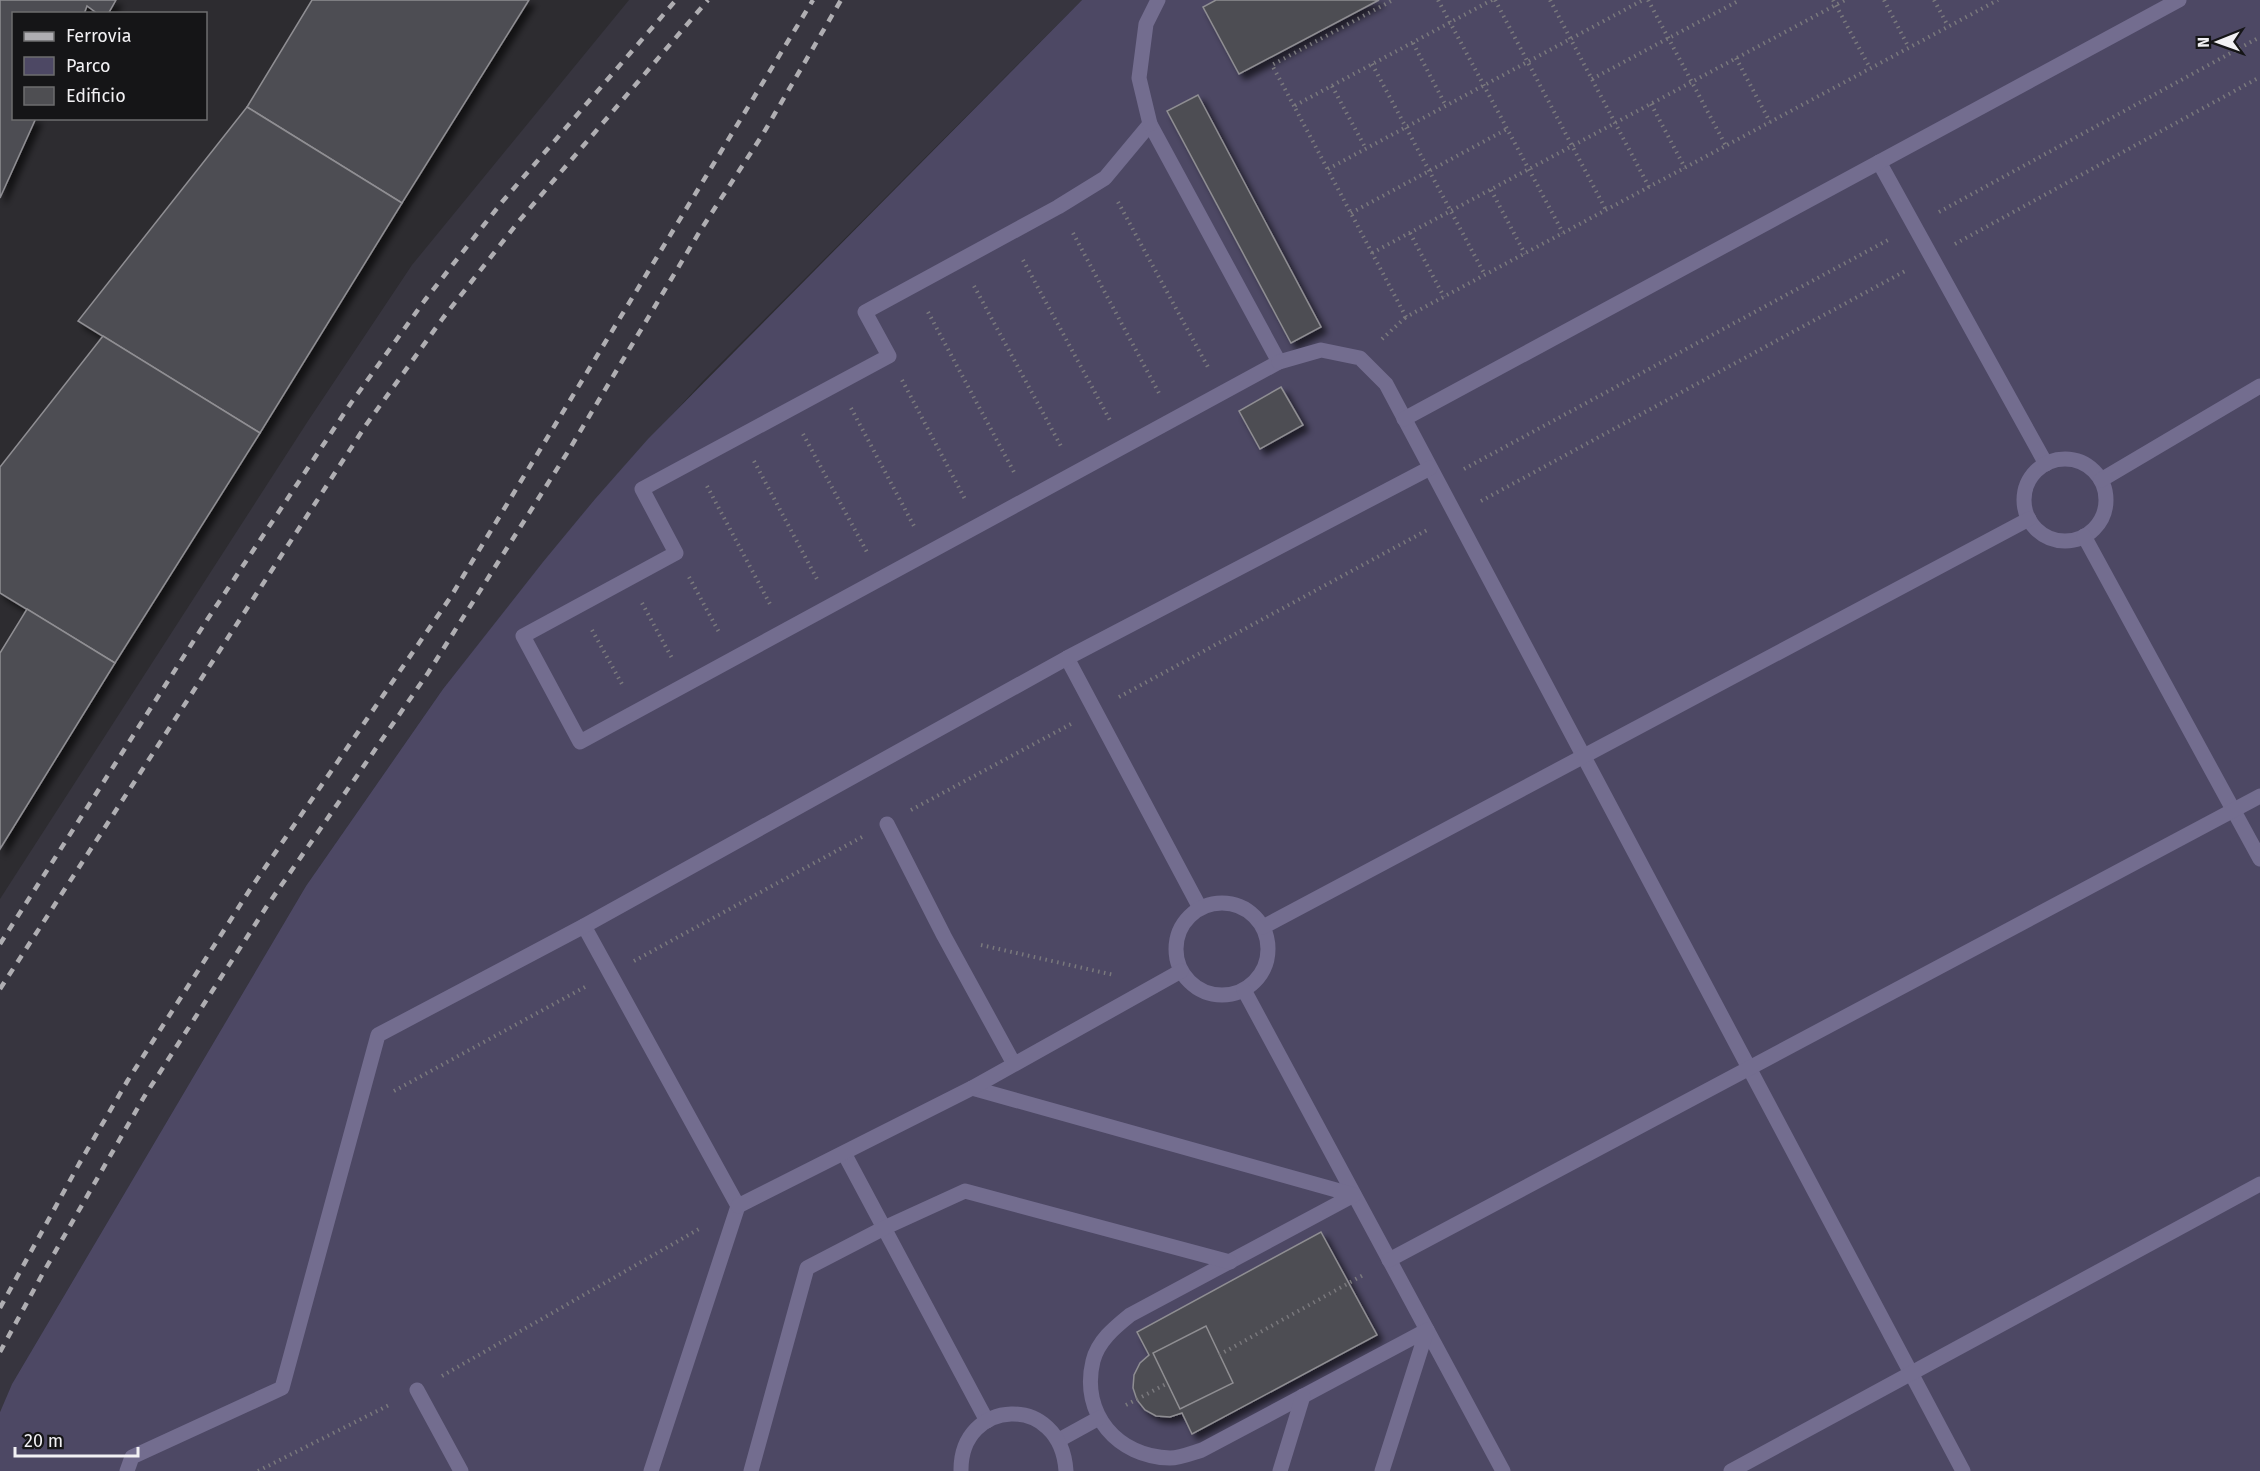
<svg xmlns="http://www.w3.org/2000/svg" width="2260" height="1471" viewBox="0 0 2260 1471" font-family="'Fira Sans',sans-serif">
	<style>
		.built { fill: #37353f }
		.green { fill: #4d4864 }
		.building { fill: #4e4e52; stroke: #8f8e93; stroke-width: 1.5; filter: url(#shadow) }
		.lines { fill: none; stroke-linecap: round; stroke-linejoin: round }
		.path { stroke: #7a797d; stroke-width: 4; stroke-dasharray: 1.5 4.5; stroke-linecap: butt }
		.service { stroke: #736d8f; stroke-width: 15 }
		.rail { stroke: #afaeb2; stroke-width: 4.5; stroke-dasharray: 8 8; stroke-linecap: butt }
	</style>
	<defs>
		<filter id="shadow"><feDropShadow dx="5.5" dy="5.5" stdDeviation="3" flood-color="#0009"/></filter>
	</defs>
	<rect width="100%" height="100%" fill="#2d2c30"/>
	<path class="built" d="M629,0H1082L703,381L595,499L443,689L306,886L12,1384L0,1412V899L308,421L412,265Z"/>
	<path class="green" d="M1082,0H2260V1471H0V1412L12,1384L306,886L443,689L543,562L595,499L648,439Z"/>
	<g class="building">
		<path d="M0,0H116L108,14H98L87,6L84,14H14V118H36L0,198Z"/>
		<path d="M312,0H529L402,203L247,107Z"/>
		<path d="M1216,0H1379L1239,74L1203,7Z"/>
		<path d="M1198,95L1321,327L1291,343L1167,111Z"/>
		<path d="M247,107L402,203L260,433L78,321Z"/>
		<path d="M103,336L260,433L115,663L0,593V467Z"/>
		<path d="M1281,387L1303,425L1260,449L1239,411Z"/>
		<path d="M27,609L115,663L0,849V653Z"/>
		<path d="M1321,1232L1377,1335L1192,1434L1182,1413L1170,1417L1156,1416L1145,1410L1137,1400L1133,1388L1134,1375L1140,1363L1149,1355L1137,1332Z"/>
		<path d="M1206,1326L1233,1383L1180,1409L1153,1353Z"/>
	</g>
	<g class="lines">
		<g class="path">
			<path d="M1438,0L1563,233"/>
			<path d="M1492,0L1294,106L1406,317L1998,0"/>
			<path d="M1495,0L1606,210"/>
			<path d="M1550,0L1649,187"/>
			<path d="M1648,0L1726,146"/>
			<path d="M1833,0L1870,68"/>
			<path d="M1884,0L1909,48"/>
			<path d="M1934,0L1948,26"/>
			<path d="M1413,43L1446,106"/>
			<path d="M1736,58L1770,122"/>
			<path d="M1372,64L1485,275"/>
			<path d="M1592,79L1740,0"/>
			<path d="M1332,86L1366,149"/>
			<path d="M1651,104L1685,168"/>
			<path d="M1294,106L1272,65L1393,0"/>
			<path d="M1328,169L1643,0"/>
			<path d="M1491,190L1525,254"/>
			<path d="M1118,202L1209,369"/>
			<path d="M1939,212L2260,37"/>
			<path d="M1351,213L1507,129"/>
			<path d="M1073,233L1160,395"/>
			<path d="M1410,233L1444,297"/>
			<path d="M1955,244L2260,77"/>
			<path d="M1372,253L1845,0"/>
			<path d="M1023,260L1111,422"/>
			<path d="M974,286L1062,448"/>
			<path d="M928,312L1015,474"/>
			<path d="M1382,339L1406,317"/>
			<path d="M902,380L966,501"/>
			<path d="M851,408L915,528"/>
			<path d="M803,434L868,554"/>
			<path d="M754,461L818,581"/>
			<path d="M1464,469L1888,240"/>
			<path d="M707,486L771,606"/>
			<path d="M1481,501L1907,270"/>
			<path d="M689,577L720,634"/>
			<path d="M642,603L673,660"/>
			<path d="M592,630L623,686"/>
			<path d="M1119,697L1429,529"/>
			<path d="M911,810L1071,724"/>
			<path d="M981,945L1114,975"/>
			<path d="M634,961L862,837"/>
			<path d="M394,1091L585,987"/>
			<path d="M1219,1355L1365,1274"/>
			<path d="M442,1376L699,1229"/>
			<path d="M1126,1405L1168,1383"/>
			<path d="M258,1471L391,1404"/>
		</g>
		<g class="service">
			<path d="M1150,124L1279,362L580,742L523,636L676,553L642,489L889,356L865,312L1058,207L1105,178Z"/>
			<path d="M1150,124L1139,78L1146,24L1158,0"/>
			<path d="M1879,162L2046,464"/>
			<path d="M1279,362L1321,350L1360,358L1386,384L1963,1471"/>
			<path d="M1404,419L2179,0"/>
			<circle cx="2065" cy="500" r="41"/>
			<path d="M2101,480L2260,386"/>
			<path d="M2084,536L2260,859"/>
			<path d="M1067,658L1200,908"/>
			<path d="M887,824L944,936L1014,1064"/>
			<circle cx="1222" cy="949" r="46"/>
			<path d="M584,926L738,1206L651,1471"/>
			<path d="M1263,927L2029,519"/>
			<path d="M1244,990L1503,1471"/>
			<path d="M972,1088L1354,1195L1130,1315C1114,1328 1098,1341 1093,1361C1080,1414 1118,1457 1170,1458C1180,1458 1192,1453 1202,1450L1427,1330L1382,1471"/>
			<path d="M844,1153L987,1421"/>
			<path d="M738,1206L972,1088L1181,971"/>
			<path d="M1389,1260L2260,796"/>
			<path d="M417,1390L461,1471"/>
			<path d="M1059,1440L1099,1418"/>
			<path d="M127,1471L132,1457L282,1388L378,1035L584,926L1067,658L1430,468"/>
			<path d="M751,1471L807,1268L884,1228L965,1191L1230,1262"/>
			<path d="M961,1471C960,1398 1061,1392 1066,1471"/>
			<path d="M1280,1471L1303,1396"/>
			<path d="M1731,1471L2260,1184"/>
		</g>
		<g class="rail">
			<path d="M0,944L207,620L351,403L425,300L502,202L676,0"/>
			<path d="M0,989L366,425L443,318L519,221L708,0"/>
			<path d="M0,1308L79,1164L128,1080L251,888L450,598L813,0"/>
			<path d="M0,1352L43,1273L144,1097L267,906L428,673L569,450L700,231L763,134L841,0"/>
		</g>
	</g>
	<rect x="12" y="12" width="195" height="108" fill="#151517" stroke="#6d6d6f" stroke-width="1.5"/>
	<rect x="24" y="32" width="30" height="9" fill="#afaeb2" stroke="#6d6d6f" stroke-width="1.5"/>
	<text x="66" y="42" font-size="18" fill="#f2f1f4">Ferrovia</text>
	<rect x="24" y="57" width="30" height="18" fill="#4d4864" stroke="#6d6d6f" stroke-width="1.5"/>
	<text x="66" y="72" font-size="18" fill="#f2f1f4">Parco</text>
	<rect x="24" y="87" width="30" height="18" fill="#4e4e52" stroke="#6d6d6f" stroke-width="1.5"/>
	<text x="66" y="102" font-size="18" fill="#f2f1f4">Edificio</text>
	<g transform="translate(2218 42) rotate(269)" stroke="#151517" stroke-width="4.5" paint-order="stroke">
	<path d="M0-4.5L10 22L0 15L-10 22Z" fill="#f2f1f4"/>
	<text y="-9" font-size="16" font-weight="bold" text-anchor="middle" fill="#f2f1f4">N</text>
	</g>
	<path d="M15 1447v9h123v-9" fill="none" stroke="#f2f1f4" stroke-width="3"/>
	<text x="24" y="1447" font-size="18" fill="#f2f1f4" stroke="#151517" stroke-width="4.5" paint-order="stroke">20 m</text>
</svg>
